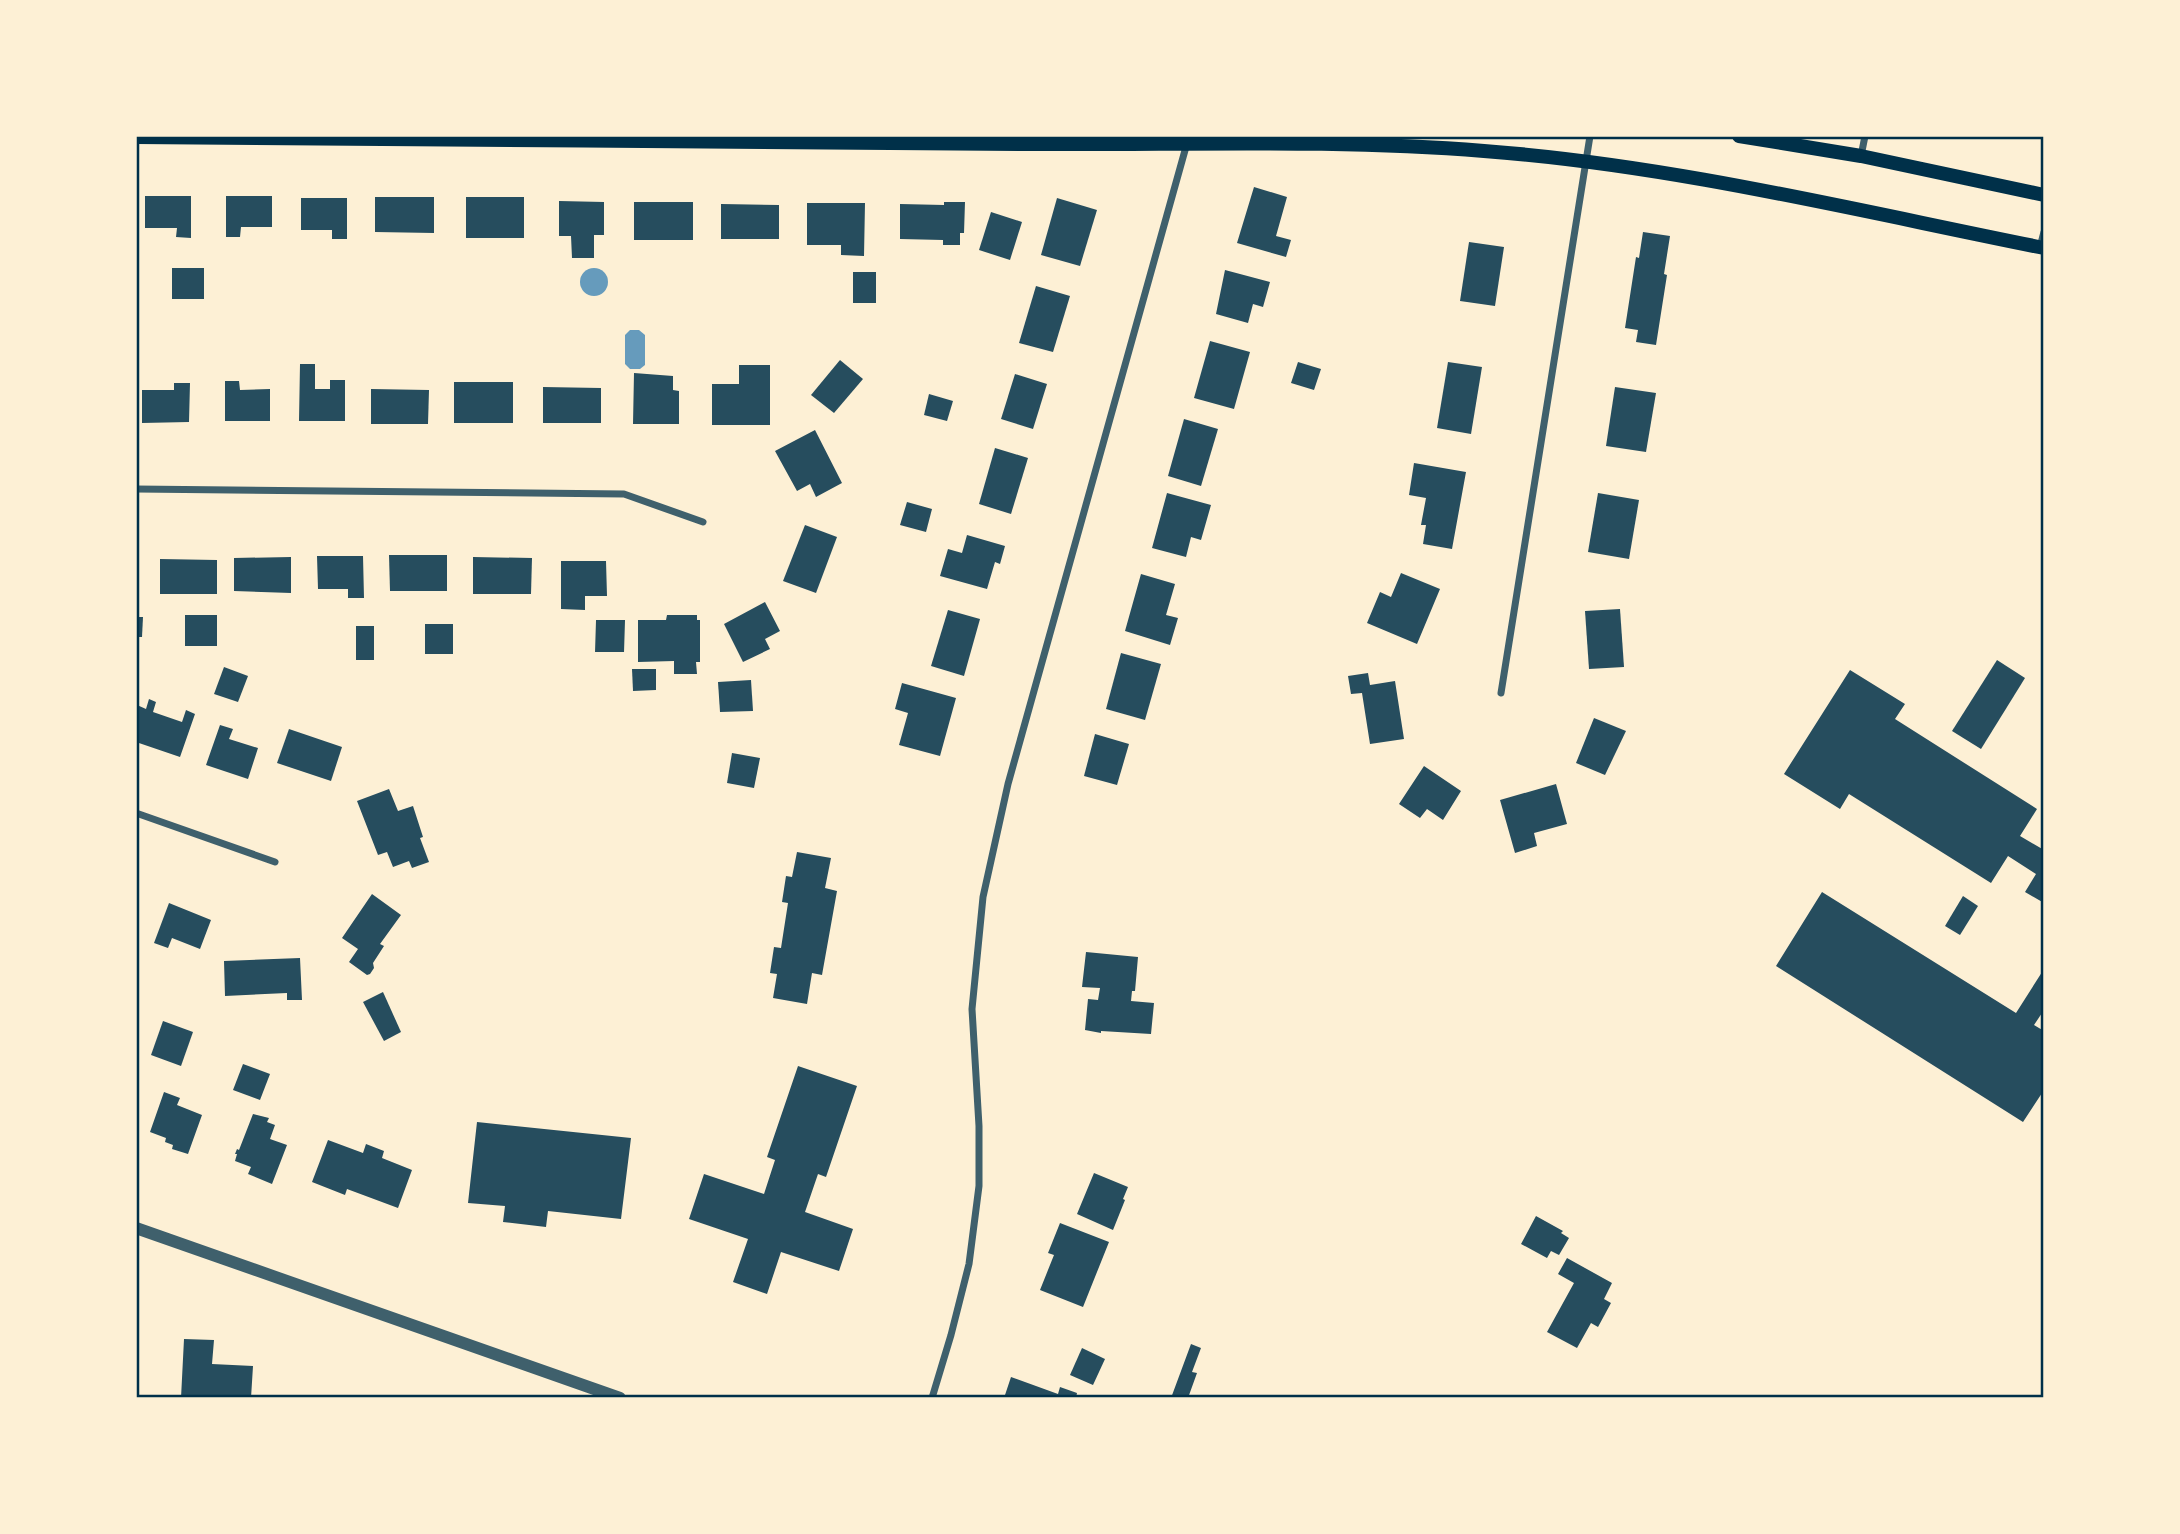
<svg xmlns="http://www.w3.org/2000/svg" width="2180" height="1534" viewBox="0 0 2180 1534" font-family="'Roboto Condensed',sans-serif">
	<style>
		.water { fill: #669bbc }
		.building { fill: #264d5e }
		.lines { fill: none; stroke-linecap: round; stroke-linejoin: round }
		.minor { stroke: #3f606c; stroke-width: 7 }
		.tertiary { stroke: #3f606c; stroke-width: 12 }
		.secondary { stroke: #003049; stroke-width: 14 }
		.neatline { fill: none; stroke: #003049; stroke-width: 2.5 }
	</style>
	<rect width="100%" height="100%" fill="#fdf0d5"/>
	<g class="water">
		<circle cx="594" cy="282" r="14"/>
		<path d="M630,330H639L645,335V365L640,369H630L625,364V335Z"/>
	</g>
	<g class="building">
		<path d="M1254,187L1287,197L1276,236L1291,240L1286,257L1237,243Z"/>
		<path d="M145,196H191V238L176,237L177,228H145Z"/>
		<path d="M226,196H272V227H241L240,237H226Z"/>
		<path d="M375,197H434V233L375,232Z"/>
		<rect x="466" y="197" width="58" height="41"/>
		<path d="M301,198H347V239H332V230H301Z"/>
		<path d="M1057,198L1097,210L1080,266L1041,255Z"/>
		<path d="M559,201L604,202V235H594V258H572L571,236H559Z"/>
		<rect x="634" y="202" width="59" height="38"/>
		<path d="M944,202H965L964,233H960V245H943V240L900,239V204L944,205Z"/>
		<path d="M807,203H865L864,256L841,255V245H807Z"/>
		<path d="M721,204L779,205V239H721Z"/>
		<path d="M991,212L1022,222L1010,260L979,250Z"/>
		<path d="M1643,232L1670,236L1664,274L1667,275L1656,345L1636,342L1638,330L1625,328L1636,257L1639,258Z"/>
		<path d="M1469,242L1504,247L1495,306L1460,301Z"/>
		<rect x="172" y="268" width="32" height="31"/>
		<path d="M1225,270L1270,282L1263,307L1253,304L1248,323L1216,314Z"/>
		<rect x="853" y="272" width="23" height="31"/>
		<path d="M1036,286L1070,296L1053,352L1019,343Z"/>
		<path d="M1210,341L1250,352L1234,409L1194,398Z"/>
		<path d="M840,360L863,379L834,413L811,395Z"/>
		<path d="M1298,362L1321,369L1314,390L1291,383Z"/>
		<path d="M1448,362L1482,367L1471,434L1437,428Z"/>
		<path d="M300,364H315V389H330V380H345V421H299Z"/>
		<path d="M739,365H770V425H712V384H739Z"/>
		<path d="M634,373L673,376V390L679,391V424H633Z"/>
		<path d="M1015,374L1047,384L1033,429L1001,419Z"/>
		<path d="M225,381H239L240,390L270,389V421H225Z"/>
		<rect x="454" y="382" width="59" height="41"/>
		<path d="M174,383H190L189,422L142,423V390H174Z"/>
		<path d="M543,387L601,388V423H543Z"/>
		<path d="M1615,387L1656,393L1646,452L1606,446Z"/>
		<path d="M371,389L429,390L428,424H371Z"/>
		<path d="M929,394L953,401L947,421L924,415Z"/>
		<path d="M1184,419L1218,429L1201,486L1168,476Z"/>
		<path d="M815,430L842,483L816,497L810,484L797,491L775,451Z"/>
		<path d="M995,448L1028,458L1011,514L979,504Z"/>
		<path d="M1414,463L1466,472L1452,549L1423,544L1426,525H1421L1426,498L1409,495Z"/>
		<path d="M1167,493L1211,505L1201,540L1191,537L1186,557L1152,548Z"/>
		<path d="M1598,493L1639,500L1629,559L1588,552Z"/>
		<path d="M907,502L932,509L926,532L900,525Z"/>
		<path d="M805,525L837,537L816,593L783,581Z"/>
		<path d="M967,535L1005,546L1000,564L995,562L987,589L940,576L948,549L962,553Z"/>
		<path d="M389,555H447V591H390Z"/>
		<path d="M317,556H363L364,598H348V589H318Z"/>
		<path d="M291,557V593L234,591V558Z"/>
		<path d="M473,557L532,558L531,594H473Z"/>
		<path d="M160,559L217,560V594H160Z"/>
		<path d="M561,561H606L607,596H585V610L561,609Z"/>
		<path d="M1401,573L1440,589L1417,644L1367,623L1380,592L1391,597Z"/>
		<path d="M1141,574L1175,584L1166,615L1178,618L1170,645L1125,631Z"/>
		<path d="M765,602L780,631L765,639L770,649L743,662L724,624Z"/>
		<path d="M1620,609L1624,667L1589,669L1585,611Z"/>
		<path d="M948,610L980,619L964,676L931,666Z"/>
		<rect x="185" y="615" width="32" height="31"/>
		<path d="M667,615H697V620H700V662H696L697,674H674V661L638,662V620H666Z"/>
		<path d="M136,617H143L142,637H136Z"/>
		<path d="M596,620H625L624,652H595Z"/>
		<rect x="425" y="624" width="28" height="30"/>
		<rect x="356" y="626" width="18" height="34"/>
		<path d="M1121,653L1161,664L1145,720L1106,709Z"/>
		<path d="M1997,660L2025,678L1981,749L1952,731Z"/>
		<path d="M224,667L248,676L238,702L214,694Z"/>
		<path d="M632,669H656V690L633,691Z"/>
		<path d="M1850,670L1905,704L1895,719L2037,809L2020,836L2044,850V903L2025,892L2036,874L2008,856L1991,883L1849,794L1840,809L1784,774Z"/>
		<path d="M1368,673L1370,685L1395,681L1404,739L1370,744L1362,693L1351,694L1348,676Z"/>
		<path d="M751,680L753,711L720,712L718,682Z"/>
		<path d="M902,683L956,698L940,756L899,745L908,713L895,709Z"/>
		<path d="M149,699L156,702L153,712L182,722L186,710L195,714L180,757L136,742V707L137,705L146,709Z"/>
		<path d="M1594,718L1626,731L1605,775L1576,763Z"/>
		<path d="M220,725L233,729L229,739L258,748L248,779L206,765Z"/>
		<path d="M289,729L342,747L331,781L277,763Z"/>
		<path d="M1095,734L1129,744L1117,785L1084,776Z"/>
		<path d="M732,753L760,758L754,788L727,783Z"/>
		<path d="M1424,766L1461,791L1443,820L1427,809L1420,818L1399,804Z"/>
		<path d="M1556,784L1567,824L1534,833L1537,846L1515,853L1500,800Z"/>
		<path d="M389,789L398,811L413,806L423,837L420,838L429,862L412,868L409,861L393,867L387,852L378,855L357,801Z"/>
		<path d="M797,852L831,858L825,888L837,891L822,975L812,973L807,1004L773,998L777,974L770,973L774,947L781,948L788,903L782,902L786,876L792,877Z"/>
		<path d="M1822,892L2016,1013L2044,969V1010L2034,1025L2044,1031V1090L2023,1122L1776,966Z"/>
		<path d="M372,894L401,915L380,944L384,946L373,963L374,968L370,974L367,975L349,962L358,949L342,938Z"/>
		<path d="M1963,896L1978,906L1960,935L1945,926Z"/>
		<path d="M169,903L211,920L200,949L172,938L168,948L154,943Z"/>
		<path d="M1086,952L1138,957L1135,991H1132L1131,1001L1154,1003L1151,1034L1101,1031V1033L1085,1030L1088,999L1098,1000L1100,988L1082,987Z"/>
		<path d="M300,958L302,1000H287V993L225,996L224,961Z"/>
		<path d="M383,992L401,1032L384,1041L363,1002Z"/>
		<path d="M163,1021L193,1032L181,1066L151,1055Z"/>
		<path d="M243,1064L270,1074L260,1100L233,1090Z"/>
		<path d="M798,1066L857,1086L826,1177L818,1174L805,1212L853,1229L839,1271L781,1252L767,1294L733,1282L748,1239L689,1219L704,1174L764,1194L775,1160L767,1157Z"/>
		<path d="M164,1092L180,1098L177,1105L202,1115L188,1154L172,1149L173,1145L165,1142L166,1138L150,1132Z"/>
		<path d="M253,1114L269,1118L267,1122L275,1125L270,1139L287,1145L272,1184L248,1174L251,1167L235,1161L237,1154H235L237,1149L239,1150Z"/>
		<path d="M477,1122L631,1138L621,1219L548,1211L546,1227L503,1222L505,1206L468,1203Z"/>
		<path d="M328,1140L363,1153L366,1144L384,1151L382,1158L412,1170L398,1208L347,1189L345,1195L312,1182Z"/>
		<path d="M1094,1173L1128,1187L1123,1199L1125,1200L1113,1230L1077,1214Z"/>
		<path d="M1536,1216L1563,1231L1561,1233L1569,1238L1559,1255L1551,1251L1547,1258L1521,1244Z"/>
		<path d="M1060,1223L1109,1242L1083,1307L1040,1290L1054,1255L1048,1253Z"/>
		<path d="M1567,1258L1612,1283L1604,1299L1611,1303L1598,1327L1591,1323L1577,1348L1547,1332L1574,1283L1558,1274Z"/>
		<path d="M184,1339L214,1340L212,1364L253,1366L251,1398H181Z"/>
		<path d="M1191,1344L1201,1348L1192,1372L1197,1373L1188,1398H1171Z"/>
		<path d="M1082,1348L1105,1359L1093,1385L1070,1375Z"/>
		<path d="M1011,1377L1058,1394L1060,1387L1077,1393L1076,1398H1004Z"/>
	</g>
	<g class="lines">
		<g class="minor">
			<path d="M1861,156L1865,136"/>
			<path d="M2040,247L2044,232"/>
			<path d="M136,489L624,494L703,522"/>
			<path d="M1501,693L1590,136"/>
			<path d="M136,813L275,862"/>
			<path d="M932,1398L951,1335L969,1264L979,1186V1126L972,1009L983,897L1008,784L1189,136"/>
		</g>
		<path class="tertiary" d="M136,1228L620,1398"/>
		<g class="secondary">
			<path d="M1739,136L1861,156L2044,195"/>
			<path d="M136,137C435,140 733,141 1032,144C1183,145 1334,139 1484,151C1673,165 1858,211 2044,248"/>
		</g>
	</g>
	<rect width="2180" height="1534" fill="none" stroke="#fdf0d5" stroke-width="276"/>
	<rect x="138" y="138" width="1904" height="1258" class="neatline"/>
</svg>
